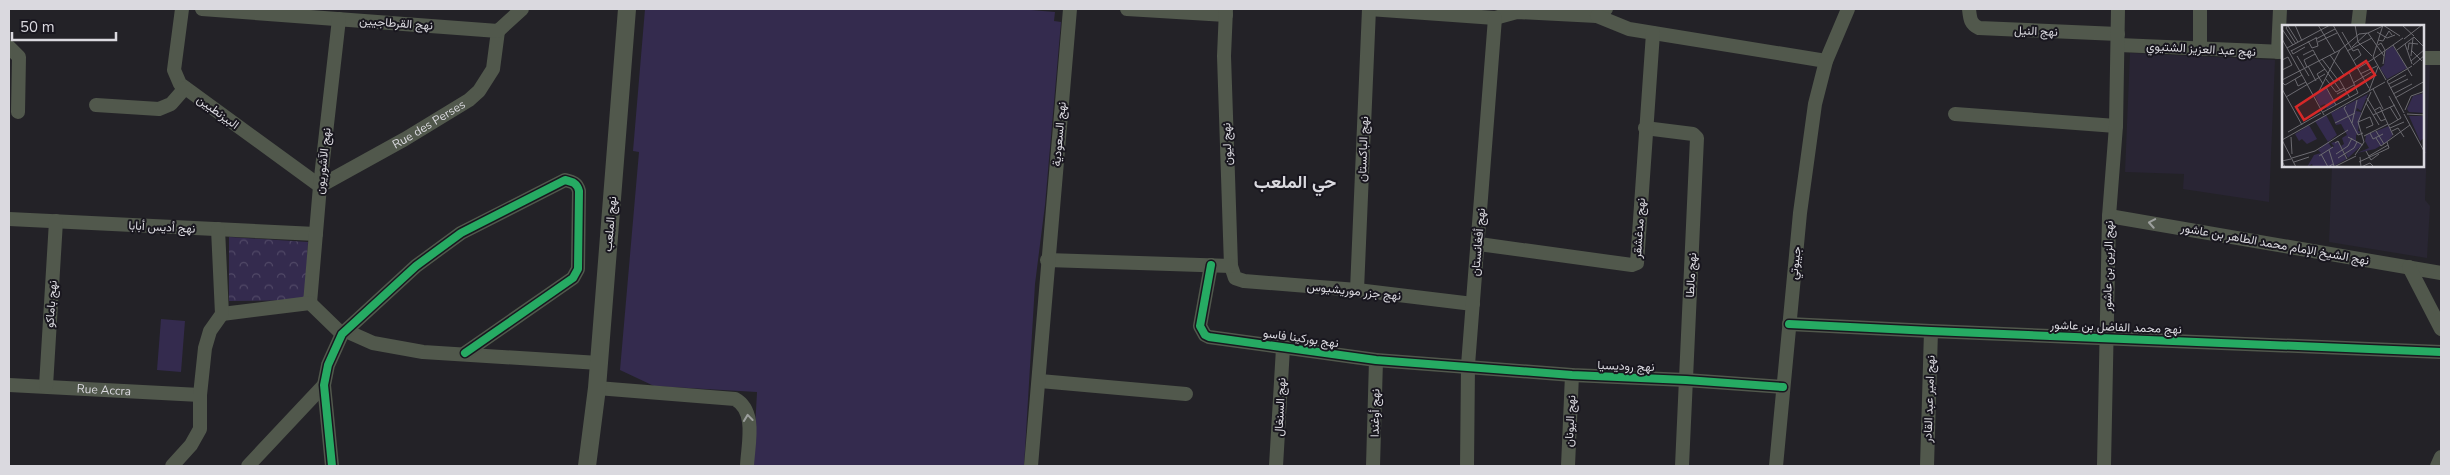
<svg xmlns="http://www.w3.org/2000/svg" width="2450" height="475" viewBox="0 0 2450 475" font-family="'Nunito Sans',Vazirmatn,sans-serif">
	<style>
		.built { fill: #292633 }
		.medical { fill: #292534 }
		.park { fill: url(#park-crowns) }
		.garden { fill: #342b4e }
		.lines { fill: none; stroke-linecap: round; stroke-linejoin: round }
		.minor { stroke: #51584c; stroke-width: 14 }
		.tertiary { stroke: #51584c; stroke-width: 18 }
		.cycleway-casing { stroke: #19171f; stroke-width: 11 }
		.cycleway { stroke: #26ab63; stroke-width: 8 }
		.oneway { stroke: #9c9f9d }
		.labels { text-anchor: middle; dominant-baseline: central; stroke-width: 4; stroke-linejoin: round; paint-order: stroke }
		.street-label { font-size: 12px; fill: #dad9df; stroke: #19171f }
		.district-label { font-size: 18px; font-weight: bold; fill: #dad9df; stroke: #19171f }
		.inset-road { fill: none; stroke: #6c6b71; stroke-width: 1 }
		.view { fill: #d62828; fill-opacity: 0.15; stroke: #d62828; stroke-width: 2.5 }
		.inset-edge { fill: none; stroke: #dad9df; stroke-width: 2.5 }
	</style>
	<defs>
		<pattern id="park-crowns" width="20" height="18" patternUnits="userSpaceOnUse" patternTransform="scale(1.25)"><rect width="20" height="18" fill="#342b4e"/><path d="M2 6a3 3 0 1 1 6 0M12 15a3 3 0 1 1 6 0" fill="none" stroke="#514967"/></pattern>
	</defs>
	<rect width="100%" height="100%" fill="#232227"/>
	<path class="built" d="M2424,63H2430L2425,200L2430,206L2427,258L2329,242L2332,166H2424Z"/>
	<path class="medical" d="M2130,53L2275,60L2269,202L2183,189L2184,174L2125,172Z"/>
	<path class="park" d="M229,237L308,242L305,300L229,301Z"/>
	<g class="garden">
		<path d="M645,9H1020L1055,12L1054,21L1061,22L1045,205L1035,284L1024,466H753L757,392L654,386L620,370L639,152L633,151Z"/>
		<path d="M161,319L185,321L181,372L157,370Z"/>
	</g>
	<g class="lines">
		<g class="minor">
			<path id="s1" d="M182,9L174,70L180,84L320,186L405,139L469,100L479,91L493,69L498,31"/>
			<path d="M202,9L498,31L522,9"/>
			<path d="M1127,9L1226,15"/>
			<path d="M1226,9L1224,56L1231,266L1235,278L1244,281L1357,290L1473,304"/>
			<path d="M1369,9L1495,18L1517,12L1597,16L1606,9"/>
			<path d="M1969,9C1970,18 1970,24 1979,28L2118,34"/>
			<path d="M1597,16L1629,29L1826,61"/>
			<path d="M2358,26L2360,9"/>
			<path d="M2119,45L2284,52"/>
			<path d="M9,47L19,57L18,112"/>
			<path d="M2200,49V9"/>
			<path d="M2278,52L2280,9"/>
			<path d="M2424,58H2441"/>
			<path d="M96,105L159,109L171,104L185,88"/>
			<path d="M1955,114L2116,126"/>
			<path d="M1645,128L1693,134L1697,138L1682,466"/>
			<path d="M2109,216L2441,273"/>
			<path d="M9,219L316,234"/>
			<path d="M1479,244L1632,265L1637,263L1653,33"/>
			<path d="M1047,260L1231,266"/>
			<path d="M1211,265L1200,326L1205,335L1209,337L1376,360L1572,375L1686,380L1783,387"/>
			<path d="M2409,267L2441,329"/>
			<path d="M1357,290L1369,9"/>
			<path d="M310,303L320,186L339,19"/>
			<path d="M222,314L310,303L342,334"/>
			<path d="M1789,324L1931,331L2441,352"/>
			<path d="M346,331L373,343L423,352L599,363"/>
			<path d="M1040,381L1186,394"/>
			<path id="s2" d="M9,385L200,395"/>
			<path d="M46,386L56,221"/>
			<path d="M597,388L735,399C757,411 748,444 747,466"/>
			<path d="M172,466L191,445L200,429V395L205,348L210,331L222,314L218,229"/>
			<path d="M248,466L324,385"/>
			<path d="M332,466L324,385L328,365L342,334L416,266L461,233L565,180C573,182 577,183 579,191L578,269L573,278L465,353"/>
			<path d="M1031,466L1070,9"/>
			<path d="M1276,466L1283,348"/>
			<path d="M1373,466L1376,360"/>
			<path d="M1467,466L1468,365L1495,18"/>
			<path d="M1568,466L1572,375"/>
			<path d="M1776,466L1800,213L1815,104L1826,61L1848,9"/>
			<path d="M1927,466L1931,331"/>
			<path d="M2104,466L2109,216L2116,126L2118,9"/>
			<path d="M2437,466L2441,457"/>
		</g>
		<path class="tertiary" d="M587,466L597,388L627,9"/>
		<defs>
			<g id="cycleway">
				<path d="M1211,265L1200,326L1205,335L1209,337L1376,360L1572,375L1686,380L1783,387"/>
				<path d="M1789,324L1931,331L2441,352"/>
				<path d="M332,466L324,385L328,365L342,334L416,266L461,233L565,180C573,182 577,183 579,191L578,269L573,278L465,353"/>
			</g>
		</defs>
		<use href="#cycleway" class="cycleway-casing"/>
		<use href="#cycleway" class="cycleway"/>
	</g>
	<defs><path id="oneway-chevron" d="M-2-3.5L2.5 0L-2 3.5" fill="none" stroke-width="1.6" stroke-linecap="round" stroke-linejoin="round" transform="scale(1.25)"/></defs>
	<g class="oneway">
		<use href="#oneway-chevron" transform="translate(2152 223) rotate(-170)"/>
		<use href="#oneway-chevron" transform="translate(748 418) rotate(-96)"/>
	</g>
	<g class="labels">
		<g class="street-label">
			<text transform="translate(396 23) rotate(4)">نهج القرطاجيين</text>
			<text transform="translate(2036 31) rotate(2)">نهج النيل</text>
			<text transform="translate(2201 49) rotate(3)">نهج عبد العزيز الشتيوي</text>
			<text transform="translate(218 112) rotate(36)">البيزنطيين</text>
			<text stroke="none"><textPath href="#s1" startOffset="375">Rue des Perses</textPath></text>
			<text transform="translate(1059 134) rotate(-85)">نهج السعودية</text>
			<text transform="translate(1227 144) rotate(-92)">نهج ليون</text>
			<text transform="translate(1363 149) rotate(-88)">نهج الباكستان</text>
			<text transform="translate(323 161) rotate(-84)">نهج الآشوريون</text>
			<text transform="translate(610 224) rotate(-85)">نهج الملعب</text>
			<text transform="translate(162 227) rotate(3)">نهج أديس أبابا</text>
			<text transform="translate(1639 228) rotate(-86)">نهج مدغشقر</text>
			<text transform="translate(1478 242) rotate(-85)">نهج أفغانستان</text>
			<text transform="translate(2275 244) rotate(10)">نهج الشيخ الإمام محمد الطاهر بن عاشور</text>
			<text transform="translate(1795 263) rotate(-84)">جيبوتي</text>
			<text transform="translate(2108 266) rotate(-89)">نهج الزين بن عاشور</text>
			<text transform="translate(1691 275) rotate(-87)">نهج مالطا</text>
			<text transform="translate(1354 291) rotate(6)">نهج جزر موريشيوس</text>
			<text transform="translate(51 304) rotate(-86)">نهج باماكو</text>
			<text transform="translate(2116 327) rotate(2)">نهج محمد الفاضل بن عاشور</text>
			<text transform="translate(1301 338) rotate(8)">نهج بوركينا فاسو</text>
			<text transform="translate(1626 366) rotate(2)">نهج روديسيا</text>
			<text stroke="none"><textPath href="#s2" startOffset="95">Rue Accra</textPath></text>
			<text transform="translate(1929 399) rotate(-88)">نهج امير عبد القادر</text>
			<text transform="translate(1280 407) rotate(-87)">نهج السنغال</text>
			<text transform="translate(1375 413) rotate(-89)">نهج أوغندا</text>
			<text transform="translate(1570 421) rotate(-87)">نهج اليونان</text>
		</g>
		<g class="district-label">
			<text x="1295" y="182">حي الملعب</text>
		</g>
	</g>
	<g transform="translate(2282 25)">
		<rect width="142" height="142" fill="#232227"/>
		<path d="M107,101L111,110L105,117L93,124L75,128L87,123L83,116L84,110Z" fill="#342b4e"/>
		<path d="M111,21L125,43L105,54L98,43L102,40L104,25ZM142,68V88L127,87L125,84L131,71Z" fill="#342b4e"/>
		<path d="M44,62L53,79L45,84L43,79L38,81L32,69ZM86,69L79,86L75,83L74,86L79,87L76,106L79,107L74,110V116L80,120L66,133L59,121L62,119L60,113L65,110L59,99L54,100L49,88ZM44,90L55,110L46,117L33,96ZM127,91H142V113L138,116ZM27,100L35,114L25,119L20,114L17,116L13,109ZM56,116L65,134L50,142H31L30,139L25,142L32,130L39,128L36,125L46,117L50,123L52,121L49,118Z" fill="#342b4e"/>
		<path class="inset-road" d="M6,0L4,3L14,19M13,0L20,16M36,0L53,28M51,0L87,63M73,0L76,17L90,31M101,0L118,11M120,0L132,11M6,1L16,17M0,4L11,20M60,7L71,26L76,24L79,30L71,36M95,7L105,13L113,10M86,8L101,1M132,12L143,23M0,14L42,90M34,14L53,4M122,14L140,0M96,15L101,16L107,6L110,10M26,16L30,23L36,21L34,12M36,17L55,8M123,19L130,39M96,20L99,18L103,25L101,39M111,20L130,51M70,22L85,8M5,23L48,0M9,25L11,29L23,22M115,25L132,12M126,25L127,18L136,19M129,25L140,36M9,26L34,13M65,26L90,13M21,30L31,25L37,36M48,30L62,50M15,31L27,51M129,31L131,13M91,32L101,0M91,32L104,55M40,34L56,55M91,34L121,13M0,35L6,32L10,40L0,45M37,36L58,65M129,36L143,24M131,40L143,30M26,41L34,56M25,42L22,35L33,29M75,44L91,34M78,49L95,41M13,54L16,61L24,57M44,54L54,67L62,63M57,54L68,73M0,55L58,25L77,9L86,8L102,31M55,55L70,45M105,56L130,41M105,56L122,88M0,57L3,60L20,50M71,58L91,46M41,59L35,49L43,44M107,59L124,50M44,62L54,80M108,63L126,54M0,64L20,100M91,64L101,84M37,66L58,25M87,66L96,42M55,69L72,60M111,69L130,59M4,72L43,49M85,73L99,96L104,94M113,73L143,56M84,78L97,100M17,80L49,59M64,81L62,83L76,110L81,108M108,82L116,95M93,85L98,82L111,110M123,85L129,71L143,66M41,87L76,68L67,47M122,89L143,128M125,89L143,90M91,90L113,80M76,97L88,92L91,100L84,103M53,98L73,88M70,98L75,75M107,100L119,93L107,71M108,103L122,97M94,106L102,119M110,106L116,103L122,112M6,107L39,88M88,108L91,114L101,109M82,111L106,99M9,112L10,129M66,112L81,120M94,113L99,121L128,100M0,115L103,57M0,115L14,142M53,118L56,116L65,134M47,125L52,141M84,126L89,135L97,129M39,129L46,142L51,139M54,129L66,121L70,113M73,130L82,117L76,97L89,67M37,131L51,122M87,131L106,120M78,132L79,142L88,138L91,141M10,133L33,126L66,105M56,133L72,123L75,117M12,137L27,132M77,137L107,123L105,117M3,142L0,136L9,134M52,142L74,131"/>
		<path class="view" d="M84,36L93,50L22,95L14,82Z"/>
		<rect width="142" height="142" class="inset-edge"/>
	</g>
	<rect width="2450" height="475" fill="none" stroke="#dad9df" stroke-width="20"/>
	<path d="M12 32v8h104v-8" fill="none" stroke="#dad9df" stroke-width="2.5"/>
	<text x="20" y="32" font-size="15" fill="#dad9df" stroke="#19171f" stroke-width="4" paint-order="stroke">50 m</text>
</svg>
